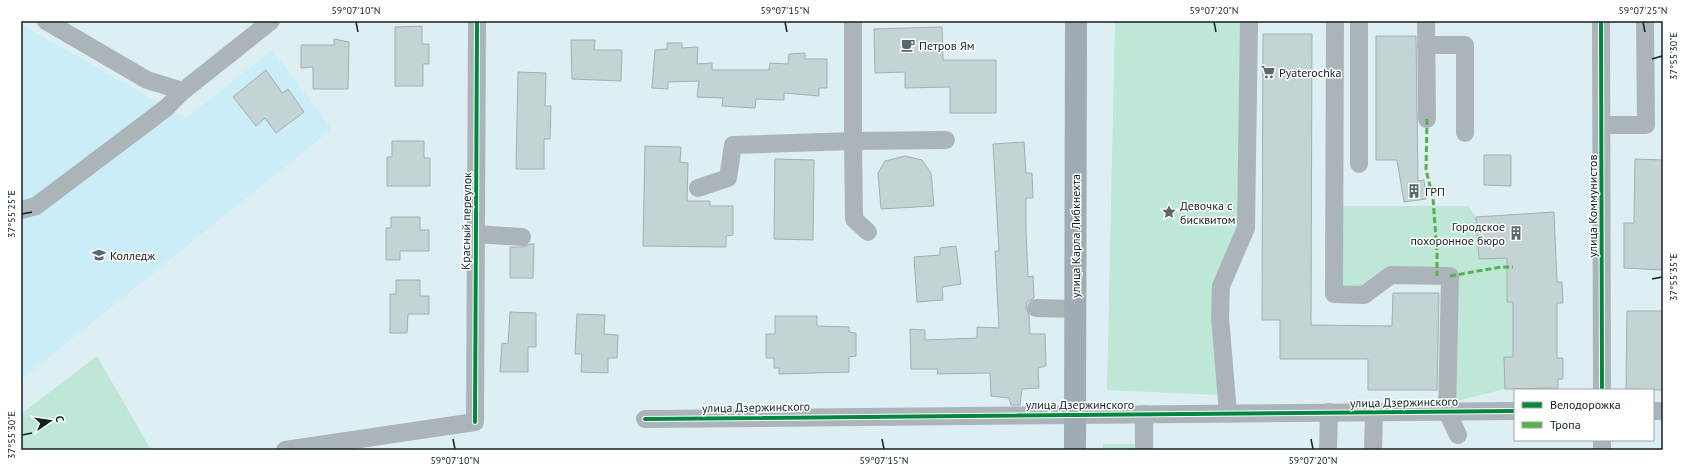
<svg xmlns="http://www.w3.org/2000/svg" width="1684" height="471" viewBox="0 0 1684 471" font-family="'PT Sans',sans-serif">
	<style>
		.built { fill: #caedf7 }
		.green { fill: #bee7d8 }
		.building { fill: #c4d4d5; stroke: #a0afb0 }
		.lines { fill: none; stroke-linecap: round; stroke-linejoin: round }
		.minor { stroke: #aab4b9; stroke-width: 18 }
		.major { stroke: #9facb3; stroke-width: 22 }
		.quiet { stroke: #54b145; stroke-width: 3; stroke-dasharray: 6 3; stroke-linecap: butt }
		.cycleway-casing { stroke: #fff; stroke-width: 6 }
		.cycleway { stroke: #00873e; stroke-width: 4 }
		.ticks { fill: none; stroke: #112024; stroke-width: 1.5 }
		.labels { text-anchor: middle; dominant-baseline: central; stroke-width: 3; stroke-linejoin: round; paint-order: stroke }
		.poi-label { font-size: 12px; fill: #112024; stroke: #fff; text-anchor: start }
		.street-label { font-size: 12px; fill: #112024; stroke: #fff }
		.neatline { fill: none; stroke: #112024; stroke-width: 1.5 }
		.ticks-label { font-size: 10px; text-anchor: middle; fill: #112024 }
	</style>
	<rect width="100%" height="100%" fill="#deeff4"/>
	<path class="built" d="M21,24L186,118L272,50L332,129L21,380Z"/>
	<g class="green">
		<path d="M1115,21H1241L1238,228L1215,286L1218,395L1107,390Z"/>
		<path d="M1340,206H1468L1476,217L1479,259L1513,257V357L1504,358L1505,389L1453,402L1455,270L1362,289L1339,288Z"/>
		<path d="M97,356L151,450H21V414Z"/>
		<rect x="1103" y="444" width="40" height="6"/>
	</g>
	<g class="building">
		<path d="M422,26V44H429V64H423V86H395V27Z"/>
		<path d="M942,27L943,60H996V113H950V87L905,88V72L875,73L874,29Z"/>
		<path d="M1263,34H1312L1311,325L1392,326L1393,293H1439L1437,390H1368V359H1280V320H1262Z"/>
		<path d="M1376,36H1416L1418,181L1424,180L1426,199L1404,202L1397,160H1376Z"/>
		<path d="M334,39L349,42L348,89H313V67L301,68V45H334Z"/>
		<path d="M571,40H595L594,50H622L621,81L572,79Z"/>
		<path d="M667,43H682V48L698,47L697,64L712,63V70H769L770,63L788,64L789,54L805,53V59H827V88H819V96L784,93V100L756,99L755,108L722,106L723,98L697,97L699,81L668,82V89L652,88L655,50L667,49Z"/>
		<path d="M266,70L282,93L288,89L304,112L276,133L265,118L256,126L233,97Z"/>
		<path d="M518,72L546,73L545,106H551L550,139H544V169H516Z"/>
		<path d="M392,141H424V158H430V186H387V157H392Z"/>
		<path d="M1024,142L1026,173H1032L1033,198H1026V229L1028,277L1033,276L1034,298L1027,302L1026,308L1029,315L1030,334H1045L1046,366L1038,368L1039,388L1022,389L1020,405H1011L1009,398L991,396L990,373L937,374L938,369H911L910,329L925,330V340L977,338V327L999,328L995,251H999L993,144Z"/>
		<path d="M645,146L681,147L680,162L688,163L687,201H710V206H733V235L726,236V247L643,246Z"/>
		<path d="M1484,155H1511V186L1484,185Z"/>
		<path d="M905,156L922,160L931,173L934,206L881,209L878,173L885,161Z"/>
		<path d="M775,159L814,160L813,240L774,239Z"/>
		<path d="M1635,159L1663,160V270L1624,268V223H1634Z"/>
		<path d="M1554,212L1557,282H1562L1563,303H1557V358H1563V379H1558V388L1505,389L1504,357H1513V302H1507V258L1479,259L1476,217Z"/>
		<path d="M391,217H420V230H429V251H400V260H386V228H391Z"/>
		<path d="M530,244H534L533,278H510V247H522Z"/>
		<path d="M956,246L961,284L942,287L943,300L917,302L914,257L940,255V248Z"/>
		<path d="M396,280H420V296H429V314H408L407,333H390V294H396Z"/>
		<path d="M1627,311H1663V390H1626Z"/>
		<path d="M510,312L536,313V347H528V372H500L502,343L508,344Z"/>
		<path d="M577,314L605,315L604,334L618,335L617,358H608V373L581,372L582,354H575Z"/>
		<path d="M775,316H817V326L849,327V332L856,333V356L849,357V372L779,374V368H774V358H766V334H775Z"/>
	</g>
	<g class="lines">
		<g class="minor">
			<path d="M46,21L147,80L183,91"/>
			<path d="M1335,21L1334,294L1364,295L1391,275L1450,276L1447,412L1458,435"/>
			<path d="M1426,21L1427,119"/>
			<path d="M1601,21L1602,390"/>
			<path d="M1426,45H1465V133"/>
			<path d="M1602,125H1646L1645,21"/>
			<path d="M1359,164V21"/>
			<path d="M698,188L728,178L733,145L853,141V21"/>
			<path d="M21,210L36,206L166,108L183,91L271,21"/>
			<path d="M868,232L854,219L853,141L946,140"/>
			<path d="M475,234L522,237"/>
			<path d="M1036,308L1075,309"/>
			<path d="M1653,411H1663"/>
			<path d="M1228,413L1220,317L1221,286L1246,228L1249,21"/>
			<path d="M1144,414V450"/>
			<path d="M645,419L1515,411"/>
			<path d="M1602,440V450"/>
			<path d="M285,450L475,422L477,21"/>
			<path d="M1328,450L1329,412"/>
			<path d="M1373,450L1374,412"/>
		</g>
		<path class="major" d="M1075,450L1076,21"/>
		<g class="quiet">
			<path d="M1427,119L1426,170L1433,198L1437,252V276"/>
			<path d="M1450,276L1501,267H1513"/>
		</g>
		<defs>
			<g id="cycleway">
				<path d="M1601,21L1602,390"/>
				<path d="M645,419L1515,411"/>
				<path d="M475,422L477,21"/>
			</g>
		</defs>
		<use href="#cycleway" class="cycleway-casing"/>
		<use href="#cycleway" class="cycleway"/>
	</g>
	<path class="ticks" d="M356,22L358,32M785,22L787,32M1214,22L1216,32M1643,22L1645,32M1652,59L1662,56M22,214L32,212M1652,279L1662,277M22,435L32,433M453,439L455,449M882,439L884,449M1311,439L1313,449"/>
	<defs>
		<symbol id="cafe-bare" viewBox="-9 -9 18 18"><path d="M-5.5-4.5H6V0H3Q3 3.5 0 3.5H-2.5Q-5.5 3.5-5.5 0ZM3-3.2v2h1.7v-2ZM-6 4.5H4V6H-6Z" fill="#59686d" stroke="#fff" stroke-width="2.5" paint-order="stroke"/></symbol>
		<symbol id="supermarket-bare" viewBox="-9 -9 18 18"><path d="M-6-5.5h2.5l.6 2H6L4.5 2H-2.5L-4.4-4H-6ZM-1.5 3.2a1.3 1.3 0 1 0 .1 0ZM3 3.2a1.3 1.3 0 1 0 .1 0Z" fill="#59686d" stroke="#fff" stroke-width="2.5" paint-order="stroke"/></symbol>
		<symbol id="building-bare" viewBox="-9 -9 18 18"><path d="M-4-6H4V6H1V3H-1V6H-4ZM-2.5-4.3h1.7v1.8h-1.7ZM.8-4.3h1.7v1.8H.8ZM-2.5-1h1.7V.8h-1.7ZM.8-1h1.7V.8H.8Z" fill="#59686d" stroke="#fff" stroke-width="2.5" paint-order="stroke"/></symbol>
		<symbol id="sight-bare" viewBox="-9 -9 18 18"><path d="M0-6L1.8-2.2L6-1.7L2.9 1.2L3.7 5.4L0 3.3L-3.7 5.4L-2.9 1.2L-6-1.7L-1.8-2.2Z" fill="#59686d" stroke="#fff" stroke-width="2.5" paint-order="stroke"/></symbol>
		<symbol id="university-bare" viewBox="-9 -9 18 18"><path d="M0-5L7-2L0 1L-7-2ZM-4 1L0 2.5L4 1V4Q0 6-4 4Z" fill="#59686d" stroke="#fff" stroke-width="2.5" paint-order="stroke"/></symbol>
	</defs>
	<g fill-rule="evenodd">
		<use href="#cafe-bare" x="898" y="35" width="20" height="20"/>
		<use href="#supermarket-bare" x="1258" y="62" width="20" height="20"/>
		<use href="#building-bare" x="1404" y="181" width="20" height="20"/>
		<use href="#sight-bare" x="1159" y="202" width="20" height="20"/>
		<use href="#building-bare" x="1506" y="223" width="20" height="20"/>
		<use href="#university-bare" x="89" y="245" width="20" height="20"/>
	</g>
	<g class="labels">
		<g class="poi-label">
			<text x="919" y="45">Петров Ям</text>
			<text x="1279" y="72">Pyaterochka</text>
			<text x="1425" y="191">ГРП</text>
			<text x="1180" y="205">Девочка с<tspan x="1180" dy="14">бисквитом</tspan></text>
			<text x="1505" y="226" text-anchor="end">Городское<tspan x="1505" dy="14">похоронное бюро</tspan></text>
			<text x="110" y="255">Колледж</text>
		</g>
		<g class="street-label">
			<text transform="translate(1592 206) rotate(-90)">улица Коммунистов</text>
			<text transform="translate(466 221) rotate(-89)">Красный переулок</text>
			<text transform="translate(1075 236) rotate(-90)">улица Карла Либкнехта</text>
			<text transform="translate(1404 402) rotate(-1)">улица Дзержинского</text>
			<text x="1080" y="404">улица Дзержинского</text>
			<text transform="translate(756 407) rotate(-1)">улица Дзержинского</text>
		</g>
	</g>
	<rect width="1684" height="471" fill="none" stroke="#ffffff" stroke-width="44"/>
	<rect x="1514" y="389" width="140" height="52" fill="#ffffff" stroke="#a0a6a7"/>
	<rect x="1522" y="402" width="20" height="6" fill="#00873e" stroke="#a0a6a7"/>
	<text x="1550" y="409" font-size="12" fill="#112024">Велодорожка</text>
	<rect x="1522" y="422" width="20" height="6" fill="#54b145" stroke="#a0a6a7"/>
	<text x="1550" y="429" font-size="12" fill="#112024">Тропа</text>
	<g transform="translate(50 421) rotate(77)" stroke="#ffffff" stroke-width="3" paint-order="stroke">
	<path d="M0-3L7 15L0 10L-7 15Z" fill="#112024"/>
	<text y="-6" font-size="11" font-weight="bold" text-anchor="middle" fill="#112024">С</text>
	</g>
	<rect x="22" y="22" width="1640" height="427" class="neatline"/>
	<g class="ticks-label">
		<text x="356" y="14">59°07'10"N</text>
		<text x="785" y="14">59°07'15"N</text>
		<text x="1214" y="14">59°07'20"N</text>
		<text x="1643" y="14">59°07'25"N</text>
		<text transform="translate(1673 56) rotate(-90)" y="4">37°55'30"E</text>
		<text transform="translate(11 214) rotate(-90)" y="4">37°55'25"E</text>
		<text transform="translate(1673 277) rotate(-90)" y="4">37°55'35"E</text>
		<text transform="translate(11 435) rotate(-90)" y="4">37°55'30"E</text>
		<text x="455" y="464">59°07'10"N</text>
		<text x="884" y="464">59°07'15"N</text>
		<text x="1313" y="464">59°07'20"N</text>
	</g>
</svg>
